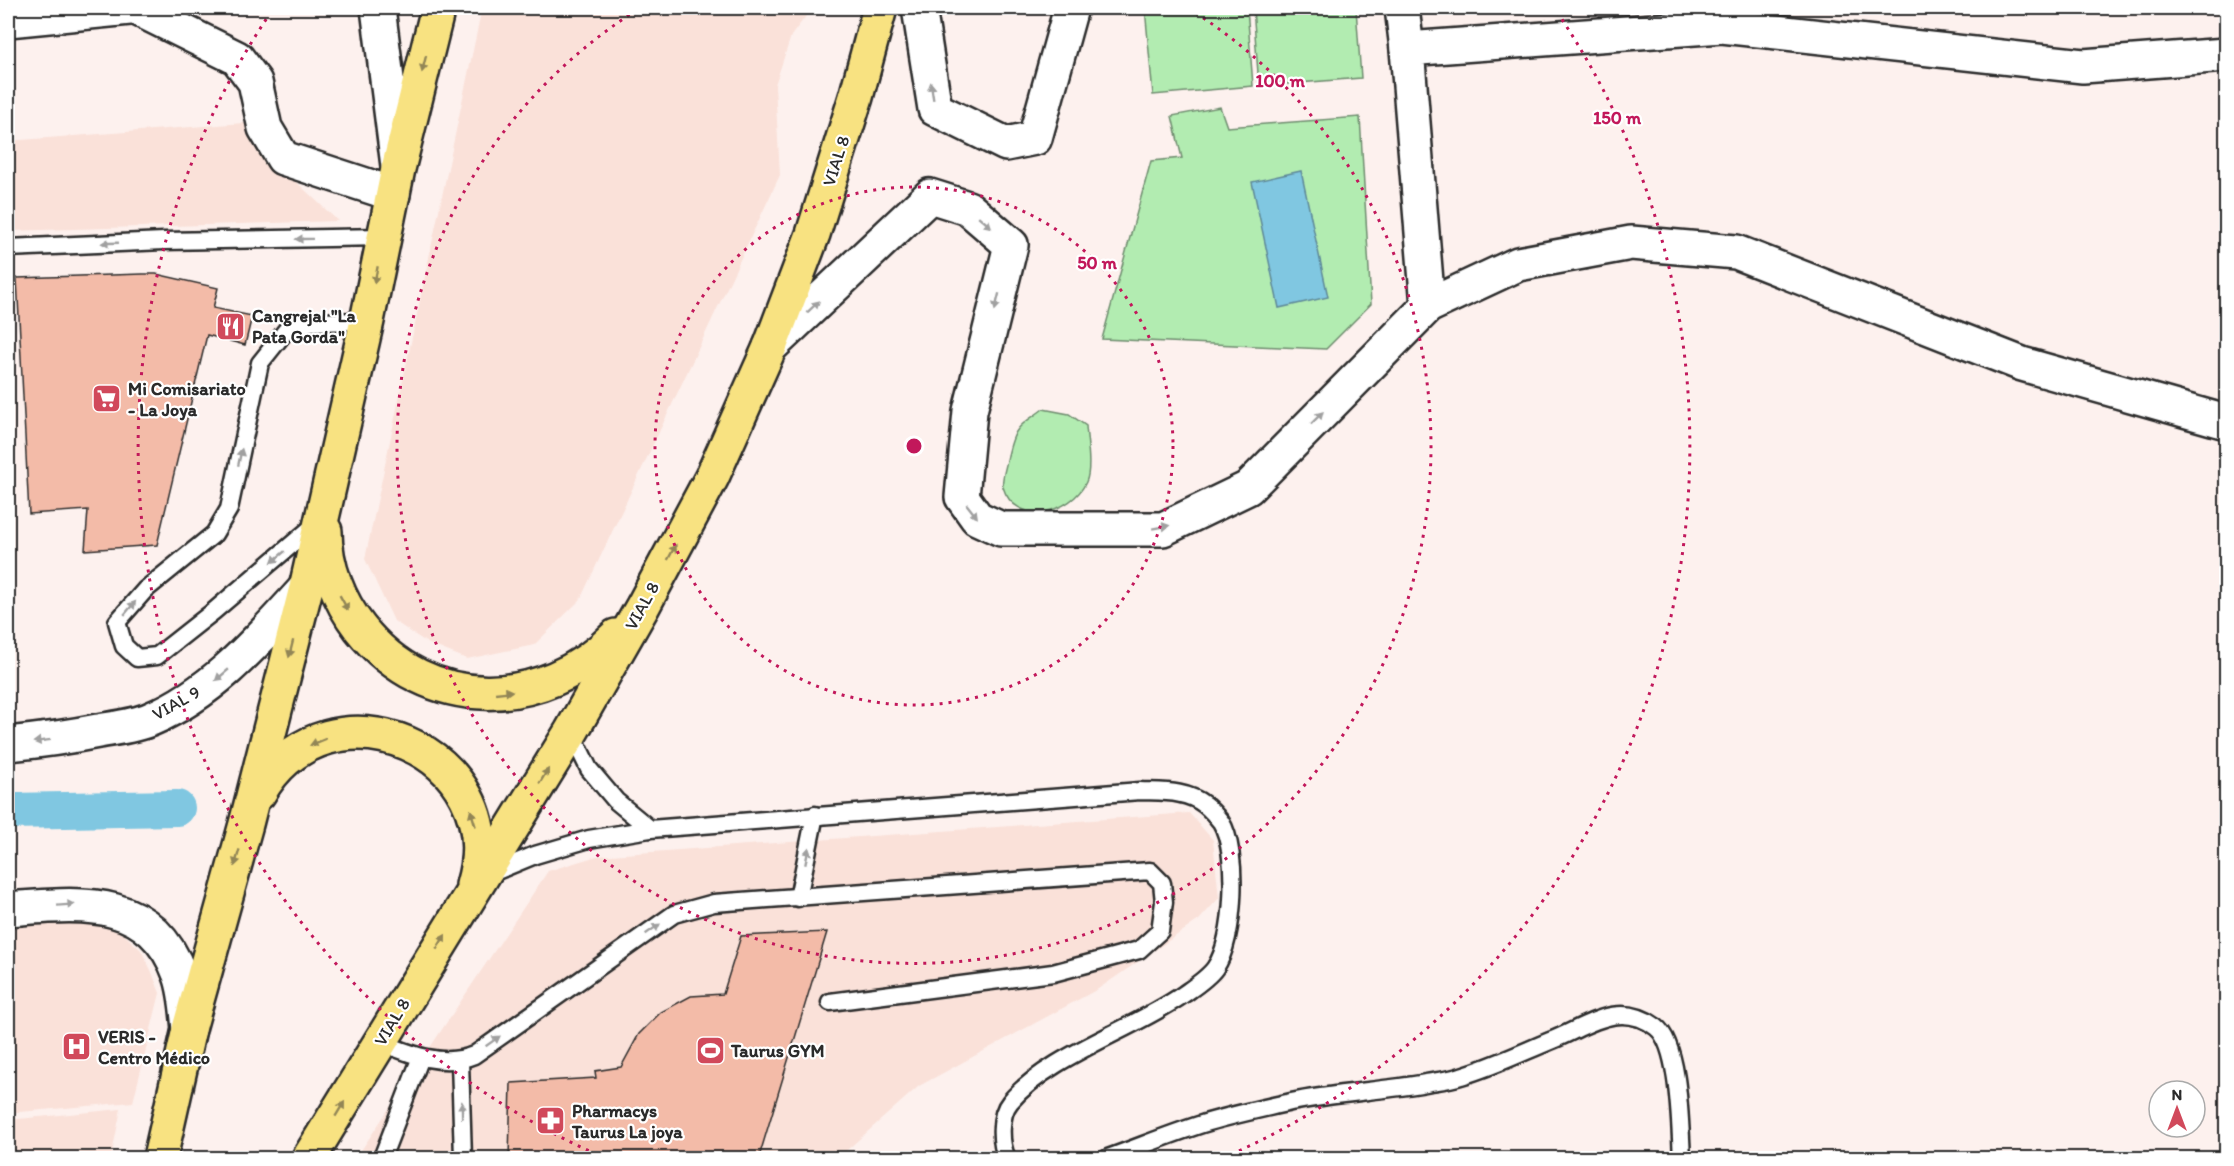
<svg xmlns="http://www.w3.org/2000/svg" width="2234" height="1166" viewBox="0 0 2234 1166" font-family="Itim,sans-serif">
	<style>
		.built { fill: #fae1d9 }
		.green { fill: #b2ecb1; stroke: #6e8c6e; stroke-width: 1.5 }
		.water { fill: #80c7e1; stroke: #5e8998; stroke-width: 1.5 }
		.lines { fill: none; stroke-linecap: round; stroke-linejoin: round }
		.canal { stroke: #80c7e1; stroke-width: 36 }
		.building { fill: #f3bba8; stroke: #2b2b2b; stroke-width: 1.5 }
		.lane-casing { stroke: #2b2b2b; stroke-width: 21 }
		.street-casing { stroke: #2b2b2b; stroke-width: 38 }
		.secondary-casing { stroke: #2b2b2b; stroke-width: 38 }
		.primary-casing { stroke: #2b2b2b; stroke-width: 38 }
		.lane { stroke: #fff; stroke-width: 16 }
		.street { stroke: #fff; stroke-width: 33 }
		.secondary { stroke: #fff; stroke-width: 33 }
		.primary { stroke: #f8e281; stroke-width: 33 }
		.oneway { fill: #928656 }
		.oneway2 { fill: #a0a0a0 }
		.ring { fill: none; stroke: #c2185b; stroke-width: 3; stroke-dasharray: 3 6 }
		.labels { text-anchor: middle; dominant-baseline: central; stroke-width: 4.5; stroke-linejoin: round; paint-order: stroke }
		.street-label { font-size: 18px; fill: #2b2b2b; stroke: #fff }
		.poi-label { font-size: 18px; font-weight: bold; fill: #2b2b2b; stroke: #fff; text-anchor: start }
		.centre { fill: #c2185b; stroke: #fff; stroke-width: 3 }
		.ring-label { font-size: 18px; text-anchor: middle; font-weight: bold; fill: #c2185b; stroke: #fff; stroke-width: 4.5; stroke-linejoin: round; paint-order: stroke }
	</style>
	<rect width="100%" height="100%" fill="#fdf1ee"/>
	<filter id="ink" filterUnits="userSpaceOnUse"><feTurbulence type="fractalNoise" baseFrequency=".0167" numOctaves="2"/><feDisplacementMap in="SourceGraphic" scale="12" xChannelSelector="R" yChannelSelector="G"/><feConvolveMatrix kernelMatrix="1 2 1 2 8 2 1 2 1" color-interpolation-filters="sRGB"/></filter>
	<g filter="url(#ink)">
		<g class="built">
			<path d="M482,8H812L791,36L775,85L780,175L580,600L534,645L467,659L429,644L394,621L365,559Z"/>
			<path d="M257,122L273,160L338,221L8,231V141Z"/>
			<path d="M1189,813L1213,840L1219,898L1199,920L1098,989L919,1086L838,1158H356L548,871L597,856Z"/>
			<path d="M107,919L141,950L151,970L160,993L133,1102L8,1113V923Z"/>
			<path d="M121,1109L111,1158H8V1120Z"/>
		</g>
		<g class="green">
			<path d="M1145,8H1247L1253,86L1153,95Z"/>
			<path d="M1253,8H1356L1361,78L1259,86Z"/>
			<path d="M1220,107L1227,127L1360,117L1371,304L1326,349L1102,339L1151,161L1182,158L1172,116Z"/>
			<path d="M1043,409L1069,414L1086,426C1087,441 1092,469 1086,482C1072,514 1015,527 1003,487C1001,480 1006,467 1007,460C1009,451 1012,436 1018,429C1024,421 1036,415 1043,409Z"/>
		</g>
		<path class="water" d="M1301,171L1328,297L1279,308L1252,182Z"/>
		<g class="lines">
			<path class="canal" d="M8,811L177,808"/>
		</g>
		<g class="building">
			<path d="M143,274H156L218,288L213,308L252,316L245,345L207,335L157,545L85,550L88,510L29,514L17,278Z"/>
			<path d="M827,932L759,1157L509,1158L511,1083L596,1078L595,1071L621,1067L639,1034L661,1012L691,996L723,994L741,936Z"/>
		</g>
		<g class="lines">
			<defs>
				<g id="lane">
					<path d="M8,248L164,241L384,237"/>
					<path d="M317,523L214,611L157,656L137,658L124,646L117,622L145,590L214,534L229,509L260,363L288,328L311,322L367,321"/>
					<path d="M571,732L589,769L616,801L650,829L1140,791C1162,792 1187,790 1205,805C1210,809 1217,817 1221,822C1239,851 1235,940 1215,968C1208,978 1194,987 1184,994C1133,1030 1048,1056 1010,1102C999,1115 1000,1144 1007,1158"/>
					<path d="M487,875L535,855L589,839L650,829"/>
					<path d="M798,898L815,815"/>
					<path d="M380,1042C410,1054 443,1068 474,1055L674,914L714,903L1150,871L1162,883L1164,902L1160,931L1139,950L1053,973L830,1002"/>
					<path d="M460,1061L463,1158"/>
					<path d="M382,1158L421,1057"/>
					<path d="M1108,1158C1139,1147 1170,1134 1202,1124C1231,1115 1261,1109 1291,1102C1335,1093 1381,1091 1426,1083C1437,1081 1450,1080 1461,1076C1492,1067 1521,1053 1550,1041C1586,1027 1619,999 1656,1027C1680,1045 1680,1128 1682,1158"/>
				</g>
				<g id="street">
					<path d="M136,8L237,58L255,82L265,128L283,158L393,194"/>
					<path d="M378,8L398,166"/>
					<path d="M919,8L935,109L1006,144L1035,138L1071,8"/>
					<path d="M1402,8L1407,49"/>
					<path d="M8,20L130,8"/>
					<path d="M1428,306L1407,49L1722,26L2083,66L2226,55"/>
					<path d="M770,347L930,196L968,208L1011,245L970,411L962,497L977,518L1001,529H1163L1248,488L1428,306L1518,264L1631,243L1736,252L2022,364L2226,422"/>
				</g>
				<g id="secondary">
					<path d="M8,744C38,741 68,737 98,731C115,728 135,726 151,719C216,691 260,638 306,588"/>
					<path d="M8,909C78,904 150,893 180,975C186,991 187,1011 189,1029"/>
				</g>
				<g id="primary">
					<path d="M325,531C325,566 339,601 360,628C428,714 543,711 616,636"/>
					<path d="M259,793C328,672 513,751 473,885"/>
					<path d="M160,1158L189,1029L246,824L306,588L367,321L398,169L438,8"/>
					<path d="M309,1158L571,732L643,606L712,477L770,347L813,234L856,97L880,8"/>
				</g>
			</defs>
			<use href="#lane" class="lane-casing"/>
			<use href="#street" class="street-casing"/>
			<use href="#secondary" class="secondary-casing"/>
			<use href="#primary" class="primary-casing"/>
			<use href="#lane" class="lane"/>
			<use href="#street" class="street"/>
			<use href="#secondary" class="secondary"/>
			<use href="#primary" class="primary"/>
		</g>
		<defs><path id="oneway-solid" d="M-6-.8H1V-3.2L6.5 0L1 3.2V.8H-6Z" transform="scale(1.5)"/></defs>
		<g class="oneway">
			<use href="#oneway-solid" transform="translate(424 64) rotate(104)"/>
			<use href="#oneway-solid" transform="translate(376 275) rotate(101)"/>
			<use href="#oneway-solid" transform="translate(672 552) rotate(-62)"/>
			<use href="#oneway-solid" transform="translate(344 603) rotate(61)"/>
			<use href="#oneway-solid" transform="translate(291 649) rotate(104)"/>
			<use href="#oneway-solid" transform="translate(504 692) rotate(-6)"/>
			<use href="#oneway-solid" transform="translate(318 742) rotate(158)"/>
			<use href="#oneway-solid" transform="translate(544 776) rotate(-59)"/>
			<use href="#oneway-solid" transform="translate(473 818) rotate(-107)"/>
			<use href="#oneway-solid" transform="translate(237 858) rotate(106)"/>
			<use href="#oneway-solid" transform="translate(441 942) rotate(-59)"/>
			<use href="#oneway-solid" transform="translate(340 1109) rotate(-59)"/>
		</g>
		<g class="oneway2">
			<use href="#oneway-solid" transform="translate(932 91) rotate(-99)"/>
			<use href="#oneway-solid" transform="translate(985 222) rotate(41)"/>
			<use href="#oneway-solid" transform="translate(304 239) rotate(179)"/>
			<use href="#oneway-solid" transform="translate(110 243) rotate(178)"/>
			<use href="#oneway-solid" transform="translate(997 302) rotate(104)"/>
			<use href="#oneway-solid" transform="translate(813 307) rotate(-43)"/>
			<use href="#oneway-solid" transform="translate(1317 418) rotate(-45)"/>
			<use href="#oneway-solid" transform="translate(240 457) rotate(-78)"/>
			<use href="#oneway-solid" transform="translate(972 511) rotate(52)"/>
			<use href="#oneway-solid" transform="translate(1161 527) rotate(-10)"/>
			<use href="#oneway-solid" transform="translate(278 557) rotate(140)"/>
			<use href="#oneway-solid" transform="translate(130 608) rotate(-50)"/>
			<use href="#oneway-solid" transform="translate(222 675) rotate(140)"/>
			<use href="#oneway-solid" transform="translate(42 741) rotate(173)"/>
			<use href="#oneway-solid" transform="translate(807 856) rotate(-79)"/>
			<use href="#oneway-solid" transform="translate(66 905) rotate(-4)"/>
			<use href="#oneway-solid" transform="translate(653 929) rotate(-35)"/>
			<use href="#oneway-solid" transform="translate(493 1041) rotate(-35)"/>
			<use href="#oneway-solid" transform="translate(462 1110) rotate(-91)"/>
		</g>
	</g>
	<g class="ring">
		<circle cx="914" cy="446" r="259"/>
		<path d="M1188 8A517 517 0 1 1 640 8"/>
		<path d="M605 1158A776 776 0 0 1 271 12M1557 12A776 776 0 0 1 1223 1158"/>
	</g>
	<defs>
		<symbol id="restaurant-square" viewBox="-11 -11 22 22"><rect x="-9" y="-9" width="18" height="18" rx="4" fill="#d1495b" stroke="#fff"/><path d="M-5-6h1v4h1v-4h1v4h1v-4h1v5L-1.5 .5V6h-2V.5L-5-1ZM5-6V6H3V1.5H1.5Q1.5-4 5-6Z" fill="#fff"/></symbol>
		<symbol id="supermarket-square" viewBox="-11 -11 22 22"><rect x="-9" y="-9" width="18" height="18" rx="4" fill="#d1495b" stroke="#fff"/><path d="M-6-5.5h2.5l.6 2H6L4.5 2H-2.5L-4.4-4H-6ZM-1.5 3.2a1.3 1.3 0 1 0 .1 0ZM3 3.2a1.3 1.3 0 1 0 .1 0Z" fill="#fff"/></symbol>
		<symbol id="hospital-square" viewBox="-11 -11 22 22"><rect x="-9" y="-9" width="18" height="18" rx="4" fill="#d1495b" stroke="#fff"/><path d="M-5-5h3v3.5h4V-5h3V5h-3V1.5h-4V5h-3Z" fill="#fff"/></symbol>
		<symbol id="stadium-square" viewBox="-11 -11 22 22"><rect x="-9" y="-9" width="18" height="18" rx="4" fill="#d1495b" stroke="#fff"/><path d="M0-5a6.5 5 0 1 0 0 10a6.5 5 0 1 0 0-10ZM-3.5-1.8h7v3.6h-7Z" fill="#fff"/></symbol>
		<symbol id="pharmacy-square" viewBox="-11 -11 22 22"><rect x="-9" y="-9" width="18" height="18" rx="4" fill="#d1495b" stroke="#fff"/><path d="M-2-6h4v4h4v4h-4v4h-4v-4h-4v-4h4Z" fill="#fff"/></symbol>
	</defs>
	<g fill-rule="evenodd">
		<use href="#restaurant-square" x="214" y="310" width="33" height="33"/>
		<use href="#supermarket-square" x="90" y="382" width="33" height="33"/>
		<use href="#hospital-square" x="60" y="1030" width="33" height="33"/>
		<use href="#stadium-square" x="694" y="1034" width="33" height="33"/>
		<use href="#pharmacy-square" x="534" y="1104" width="33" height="33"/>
	</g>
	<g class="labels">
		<g class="street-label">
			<text transform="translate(836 161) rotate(-72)">VIAL 8</text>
			<text transform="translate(642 606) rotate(-61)">VIAL 8</text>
			<text transform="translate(176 703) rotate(-29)">VIAL 9</text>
			<text transform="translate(392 1022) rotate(-59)">VIAL 8</text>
		</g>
		<g class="poi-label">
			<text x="252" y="316">Cangrejal "La<tspan x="252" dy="21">Pata Gorda"</tspan></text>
			<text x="128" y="389">Mi Comisariato<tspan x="128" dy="21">- La Joya</tspan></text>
			<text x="98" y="1037">VERIS -<tspan x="98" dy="21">Centro Médico</tspan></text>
			<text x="731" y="1051">Taurus GYM</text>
			<text x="572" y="1111">Pharmacys<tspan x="572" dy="21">Taurus La joya</tspan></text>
		</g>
	</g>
	<circle cx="914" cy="446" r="9" class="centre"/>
	<g class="ring-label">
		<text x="1280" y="87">100 m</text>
		<text x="1617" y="124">150 m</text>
		<text x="1097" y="269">50 m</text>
	</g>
	<rect width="2234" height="1166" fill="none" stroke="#fff" stroke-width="30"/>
	<rect x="15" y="15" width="2204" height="1136" fill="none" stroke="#2b2b2b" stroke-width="2" filter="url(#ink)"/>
	<g transform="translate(2177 1109)"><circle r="28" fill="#ffffff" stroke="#aaaaaa" stroke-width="1.5"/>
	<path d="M0-4.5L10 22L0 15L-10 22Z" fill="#d1495b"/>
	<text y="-9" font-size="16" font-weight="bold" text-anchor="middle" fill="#2b2b2b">N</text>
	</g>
</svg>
